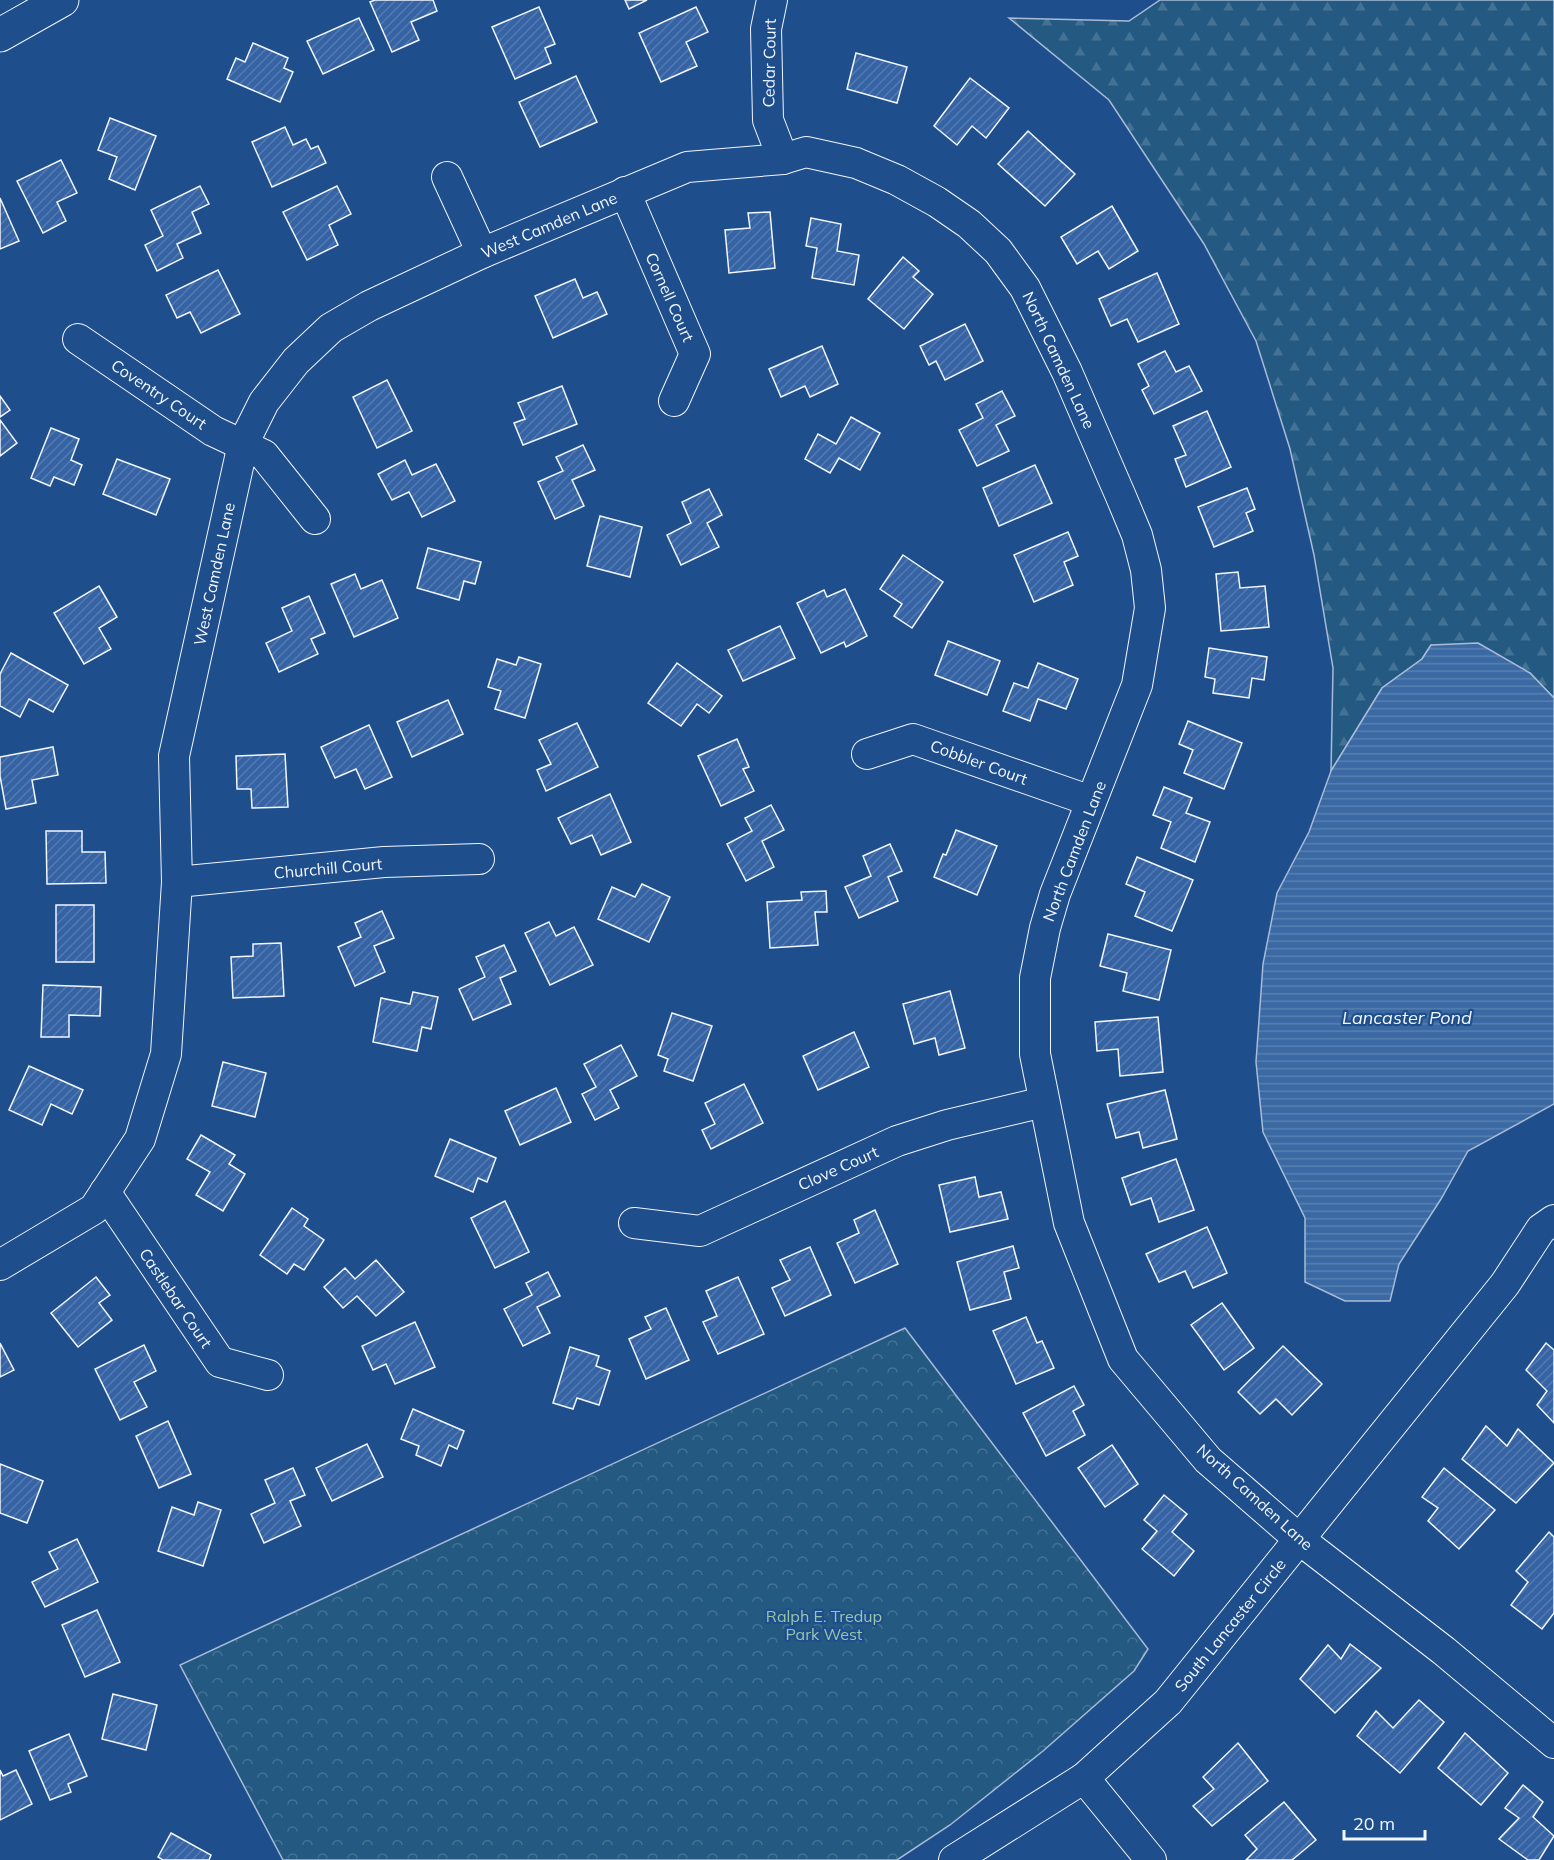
<svg xmlns="http://www.w3.org/2000/svg" width="1554" height="1860" viewBox="0 0 1554 1860" font-family="Mulish,sans-serif">
	<style>
		.forest { fill: url(#forest-firs); stroke: #a8bbd7; stroke-width: 1.5 }
		.park { fill: url(#park-crowns); stroke: #a8bbd7; stroke-width: 1.5 }
		.water { fill: url(#water-rules); stroke: #a8bbd7; stroke-width: 1.5 }
		.building { fill: url(#building-hatch); stroke: #f2f6ff; stroke-width: 1.5 }
		.lines { fill: none; stroke-linecap: round; stroke-linejoin: round }
		.minor-casing { stroke: #f2f6ff; stroke-width: 32 }
		.major-casing { stroke: #f2f6ff; stroke-width: 35 }
		.minor { stroke: #1f4e8c; stroke-width: 30 }
		.major { stroke: #1f4e8c; stroke-width: 33 }
		.labels { text-anchor: middle; dominant-baseline: central; stroke-width: 4.5; stroke-linejoin: round; paint-order: stroke }
		.street-label { font-size: 16px; fill: #f2f6ff; stroke: #1f4e8c }
		.park-label { font-size: 16px; fill: #97c8a6; stroke: #1f4e8c }
		.water-label { font-size: 18px; font-style: italic; fill: #f2f6ff; stroke: #1f4e8c }
	</style>
	<defs>
		<pattern id="forest-firs" width="22" height="20" patternUnits="userSpaceOnUse" patternTransform="scale(1.5)"><rect width="22" height="20" fill="#245a82"/><path d="M5 1l3.5 6h-7zM16 11l3.5 6h-7z" fill="#447295"/></pattern>
		<pattern id="park-crowns" width="20" height="18" patternUnits="userSpaceOnUse" patternTransform="scale(1.5)"><rect width="20" height="18" fill="#245a82"/><path d="M2 6a3 3 0 1 1 6 0M12 15a3 3 0 1 1 6 0" fill="none" stroke="#447295"/></pattern>
		<pattern id="water-rules" width="6" height="5" patternUnits="userSpaceOnUse" patternTransform="scale(1.5)"><rect width="6" height="5" fill="#3b69a3"/><path d="M0 2.5h6" fill="none" stroke="#587fb1"/></pattern>
		<pattern id="building-hatch" width="6" height="6" patternUnits="userSpaceOnUse" patternTransform="scale(1.5)"><rect width="6" height="6" fill="#3563a3"/><path d="M-1 1l2-2M0 6l6-6M5 7l2-2" fill="none" stroke="#537ab1"/></pattern>
	</defs>
	<rect width="100%" height="100%" fill="#1f4e8c"/>
	<path class="forest" d="M1160,0H1554V698L1530,673L1431,645L1422,659L1382,688L1331,771L1333,668L1314,555L1290,449L1256,341L1204,244L1109,100L1009,18L1129,21Z"/>
	<path class="park" d="M905,1328L1148,1649L1134,1671L1043,1751L950,1825L897,1860H283L180,1665Z"/>
	<path class="water" d="M1478,643L1530,673L1554,698V1104L1468,1151L1441,1199L1399,1264L1390,1301H1345L1305,1282V1218L1263,1132L1256,1062L1263,964L1277,893L1309,832L1331,771L1382,688L1422,659L1431,645Z"/>
	<g class="building">
		<path d="M375,0H433L437,11L411,22L419,40L392,52L370,2Z"/>
		<path d="M625,0H647L629,9Z"/>
		<path d="M539,7L555,44L545,48L551,63L515,79L492,27Z"/>
		<path d="M696,7L708,32L686,42L697,66L661,82L639,33Z"/>
		<path d="M359,18L374,50L323,74L307,41Z"/>
		<path d="M253,43L288,58L284,68L293,72L280,102L227,79L236,58L245,62Z"/>
		<path d="M856,53L907,67L897,103L847,89Z"/>
		<path d="M576,76L597,122L540,147L519,102Z"/>
		<path d="M970,78L1009,108L986,138L972,126L957,145L934,126Z"/>
		<path d="M110,118L156,136L135,190L109,179L117,157L98,150Z"/>
		<path d="M285,127L293,145L306,139L311,149L318,146L326,163L272,187L252,142Z"/>
		<path d="M1028,131L1075,174L1045,206L998,164Z"/>
		<path d="M61,160L77,193L57,202L66,221L43,233L17,181Z"/>
		<path d="M200,186L209,204L192,212L201,233L177,244L183,258L157,271L145,245L163,236L151,210Z"/>
		<path d="M337,186L351,214L329,225L338,245L307,260L283,212Z"/>
		<path d="M0,198L19,241L0,249Z"/>
		<path d="M1112,206L1138,251L1109,269L1098,251L1077,264L1061,237Z"/>
		<path d="M770,212L775,268L729,273L725,230L750,228L748,213Z"/>
		<path d="M811,218L841,224L837,251L859,255L854,285L812,278L817,248L806,246Z"/>
		<path d="M903,257L919,271L913,277L933,294L904,329L868,299Z"/>
		<path d="M218,270L240,314L201,333L190,312L177,318L166,295Z"/>
		<path d="M1157,273L1179,324L1138,342L1127,319L1111,326L1099,299Z"/>
		<path d="M575,279L583,298L597,292L607,314L553,338L535,296Z"/>
		<path d="M965,324L983,361L945,380L936,361L929,365L920,346Z"/>
		<path d="M822,346L838,384L810,397L805,386L781,397L769,369Z"/>
		<path d="M1165,351L1176,372L1189,366L1202,391L1154,414L1142,390L1149,386L1138,364Z"/>
		<path d="M387,380L412,431L377,448L353,397Z"/>
		<path d="M562,386L577,424L523,445L514,423L525,419L518,403Z"/>
		<path d="M1002,391L1015,416L996,425L1009,451L977,466L959,430L983,418L976,404Z"/>
		<path d="M0,396L10,410L0,417Z"/>
		<path d="M1207,411L1231,467L1186,487L1175,459L1186,455L1173,426Z"/>
		<path d="M851,417L880,433L860,470L839,458L830,473L805,459L818,434L836,444Z"/>
		<path d="M0,420L17,443L0,456Z"/>
		<path d="M51,428L79,439L71,460L82,465L74,485L54,477L50,486L31,478Z"/>
		<path d="M583,445L595,470L572,480L584,506L555,519L538,482L563,471L556,457Z"/>
		<path d="M117,459L170,479L156,515L103,494Z"/>
		<path d="M405,460L412,475L436,464L455,501L422,517L409,492L392,500L378,474Z"/>
		<path d="M1035,465L1052,503L999,526L983,488Z"/>
		<path d="M1247,488L1255,509L1246,513L1253,531L1214,547L1198,507Z"/>
		<path d="M709,489L722,515L707,523L719,547L681,565L667,535L691,523L682,502Z"/>
		<path d="M600,516L642,527L630,577L587,566Z"/>
		<path d="M1068,532L1078,556L1064,562L1073,585L1034,602L1014,555Z"/>
		<path d="M428,548L481,562L475,584L464,581L459,600L417,588Z"/>
		<path d="M903,555L943,582L912,628L894,616L902,604L880,589Z"/>
		<path d="M1238,572L1240,588L1265,586L1269,627L1221,631L1216,574Z"/>
		<path d="M355,574L361,589L382,580L398,618L354,637L331,584Z"/>
		<path d="M99,586L117,617L99,628L111,649L84,664L54,613Z"/>
		<path d="M845,589L867,636L846,647L844,642L821,653L797,603L824,590L827,597Z"/>
		<path d="M309,596L325,633L311,639L318,654L279,672L266,643L292,631L282,608Z"/>
		<path d="M780,626L795,658L743,681L728,650Z"/>
		<path d="M948,641L1000,661L987,695L935,675Z"/>
		<path d="M1209,648L1267,657L1264,680L1252,678L1249,698L1213,693L1215,679L1205,677Z"/>
		<path d="M11,653L68,685L53,712L29,699L20,717L0,706V674Z"/>
		<path d="M519,657L541,664L525,718L495,709L501,691L488,687L497,659L516,665Z"/>
		<path d="M677,663L722,696L709,713L697,704L681,726L648,703Z"/>
		<path d="M1038,663L1078,679L1066,709L1038,699L1030,721L1003,711L1014,683L1028,688Z"/>
		<path d="M448,700L463,734L412,757L397,722Z"/>
		<path d="M1188,721L1242,743L1224,789L1184,773L1193,750L1179,744Z"/>
		<path d="M577,723L598,767L546,791L537,770L551,764L539,740Z"/>
		<path d="M369,725L392,777L365,789L356,769L335,778L321,747Z"/>
		<path d="M737,739L749,767L743,769L754,791L721,806L698,756Z"/>
		<path d="M53,747L58,775L32,780L36,803L6,809L0,776V757Z"/>
		<path d="M285,754L288,807L252,808L251,789H237L236,756Z"/>
		<path d="M1164,787L1192,798L1186,813L1210,822L1195,862L1161,848L1171,822L1153,815Z"/>
		<path d="M610,794L631,842L601,855L592,835L571,844L558,818Z"/>
		<path d="M771,805L784,830L762,841L774,867L746,881L727,844L752,831L745,818Z"/>
		<path d="M956,830L997,846L977,895L934,877L943,854L946,855Z"/>
		<path d="M46,831H82V852H105L106,883L47,884Z"/>
		<path d="M890,844L902,871L888,877L898,901L859,918L845,887L871,876L863,856Z"/>
		<path d="M1137,857L1193,880L1172,931L1135,916L1145,892L1126,884Z"/>
		<path d="M642,884L670,897L649,942L598,919L612,887L635,897Z"/>
		<path d="M826,891L827,912H815L818,945L770,948L767,902L802,900L801,892Z"/>
		<rect x="56" y="905" width="38" height="57"/>
		<path d="M382,911L394,938L374,946L385,972L355,986L338,947L361,937L355,923Z"/>
		<path d="M549,922L556,936L574,927L593,965L550,985L525,933Z"/>
		<path d="M1108,934L1171,950L1159,1000L1123,991L1127,973L1100,966Z"/>
		<path d="M281,943L284,996L233,998L231,957L253,956V944Z"/>
		<path d="M504,945L516,971L500,978L511,1004L473,1020L459,989L485,977L476,957Z"/>
		<path d="M43,985L101,987L100,1016L69,1015V1037H41Z"/>
		<path d="M950,991L965,1048L939,1055L935,1038L914,1044L903,1004Z"/>
		<path d="M413,992L438,997L431,1029L422,1027L417,1051L373,1042L381,998L410,1004Z"/>
		<path d="M672,1013L712,1026L693,1081L664,1071L668,1059L658,1055Z"/>
		<path d="M1158,1017L1163,1072L1120,1076L1118,1049L1097,1051L1095,1022Z"/>
		<path d="M854,1032L869,1067L818,1090L803,1056Z"/>
		<path d="M621,1045L637,1076L610,1090L619,1108L595,1120L582,1094L596,1087L584,1064Z"/>
		<path d="M223,1062L266,1073L255,1117L212,1106Z"/>
		<path d="M29,1066L83,1090L72,1114L51,1104L42,1125L9,1110Z"/>
		<path d="M744,1084L763,1123L711,1149L702,1130L715,1124L705,1103Z"/>
		<path d="M556,1088L571,1122L520,1145L505,1111Z"/>
		<path d="M1165,1090L1177,1139L1143,1148L1139,1132L1116,1138L1107,1104Z"/>
		<path d="M201,1135L235,1155L229,1164L245,1174L223,1211L196,1195L210,1172L187,1159Z"/>
		<path d="M450,1139L496,1158L487,1182L478,1178L473,1192L435,1176Z"/>
		<path d="M1176,1159L1194,1210L1159,1222L1151,1198L1131,1205L1122,1178Z"/>
		<path d="M975,1177L979,1197L1001,1192L1008,1219L950,1232L939,1185Z"/>
		<path d="M505,1201L529,1252L495,1268L471,1218Z"/>
		<path d="M292,1208L308,1219L304,1226L324,1240L304,1270L294,1264L287,1274L260,1255Z"/>
		<path d="M875,1210L898,1264L855,1283L837,1243L859,1233L854,1220Z"/>
		<path d="M1207,1227L1227,1273L1193,1288L1185,1271L1159,1282L1146,1254Z"/>
		<path d="M1013,1246L1019,1268L1004,1272L1011,1299L970,1310L957,1262Z"/>
		<path d="M810,1247L831,1295L785,1316L772,1288L790,1280L780,1260Z"/>
		<path d="M376,1260L404,1292L376,1316L357,1296L343,1308L324,1287L345,1268L355,1279Z"/>
		<path d="M548,1272L560,1296L537,1307L550,1333L523,1346L504,1309L532,1295L526,1283Z"/>
		<path d="M96,1277L110,1295L99,1303L112,1320L78,1347L51,1313Z"/>
		<path d="M738,1277L764,1334L718,1354L703,1322L717,1316L706,1291Z"/>
		<path d="M1222,1303L1254,1348L1224,1370L1191,1325Z"/>
		<path d="M666,1308L689,1360L646,1379L629,1339L651,1329L645,1317Z"/>
		<path d="M1026,1317L1037,1343L1042,1341L1054,1368L1016,1384L993,1331Z"/>
		<path d="M415,1322L435,1367L395,1384L386,1364L373,1370L362,1346Z"/>
		<path d="M0,1343L14,1370L0,1377Z"/>
		<path d="M1546,1343L1554,1350V1423L1537,1405L1547,1391L1526,1370Z"/>
		<path d="M144,1345L156,1371L134,1382L147,1407L120,1420L95,1369Z"/>
		<path d="M1283,1346L1322,1384L1292,1415L1276,1399L1260,1414L1238,1392Z"/>
		<path d="M570,1347L599,1356L596,1366L610,1371L599,1405L577,1398L573,1409L553,1403Z"/>
		<path d="M1074,1386L1084,1405L1073,1411L1085,1435L1046,1456L1023,1413Z"/>
		<path d="M413,1409L464,1431L457,1449L449,1445L441,1466L416,1455L419,1446L401,1439Z"/>
		<path d="M168,1421L191,1474L159,1488L136,1436Z"/>
		<path d="M1486,1426L1507,1446L1518,1429L1554,1463L1516,1503L1462,1459Z"/>
		<path d="M367,1444L383,1477L332,1501L316,1468Z"/>
		<path d="M1112,1445L1138,1484L1105,1507L1078,1468Z"/>
		<path d="M0,1464L43,1481L27,1523L0,1513Z"/>
		<path d="M293,1468L305,1495L290,1501L301,1526L264,1543L251,1514L275,1503L265,1480Z"/>
		<path d="M1444,1468L1495,1510L1459,1549L1428,1521L1438,1508L1422,1497Z"/>
		<path d="M1164,1495L1187,1514L1172,1532L1194,1551L1174,1576L1142,1549L1157,1531L1144,1520Z"/>
		<path d="M198,1502L221,1510L203,1566L158,1551L172,1507L194,1515Z"/>
		<path d="M1549,1532L1554,1537V1613L1542,1629L1511,1605L1528,1582L1516,1571Z"/>
		<path d="M77,1539L98,1582L45,1607L32,1582L58,1569L49,1552Z"/>
		<path d="M97,1610L120,1662L85,1677L62,1625Z"/>
		<path d="M1350,1644L1381,1668L1335,1713L1300,1679L1328,1645L1341,1659Z"/>
		<path d="M113,1694L157,1705L146,1750L102,1739Z"/>
		<path d="M1419,1700L1444,1722L1400,1773L1357,1736L1376,1711L1393,1728Z"/>
		<path d="M1465,1733L1508,1773L1481,1805L1438,1768Z"/>
		<path d="M69,1734L87,1776L68,1784L71,1792L50,1800L29,1751Z"/>
		<path d="M1238,1743L1268,1781L1212,1826L1193,1806L1214,1789L1203,1777Z"/>
		<path d="M0,1770L3,1776L16,1770L32,1804L0,1820Z"/>
		<path d="M1523,1785L1543,1802L1533,1817L1554,1836L1539,1860H1528L1499,1839L1519,1818L1505,1808Z"/>
		<path d="M1284,1802L1316,1840L1292,1860H1246L1257,1849L1245,1835Z"/>
		<path d="M171,1833L211,1855L209,1860H163L158,1857Z"/>
	</g>
	<g class="lines">
		<defs>
			<g id="minor">
				<path d="M772,0L766,29L768,120L783,159"/>
				<path d="M447,177L482,253"/>
				<path d="M625,192L695,354L674,401"/>
				<path d="M78,339L213,431L264,455L315,519"/>
				<path d="M867,754L913,739L1091,801"/>
				<path d="M177,882L384,862L479,859"/>
				<path d="M105,1192L220,1362L268,1375"/>
				<path d="M634,1223L700,1231L897,1141L947,1125L1044,1102"/>
				<path d="M0,1265L94,1209L140,1139L166,1054L177,882L174,756L243,444L264,402L296,361L331,328L369,306L482,253L687,167L783,159L806,152L856,163L897,180L937,202L969,224L998,251L1025,288L1067,372L1122,499L1137,535L1146,570L1150,608L1137,685L1055,894L1045,928L1035,978V1054L1069,1223L1123,1359L1208,1460L1299,1539L1444,1651L1554,1743"/>
				<path d="M1084,1778L1151,1860"/>
				<path d="M954,1860L1084,1778L1168,1702L1505,1284L1541,1229L1554,1220"/>
			</g>
			<path id="major" d="M0,35L62,0"/>
		</defs>
		<use href="#minor" class="minor-casing"/>
		<use href="#major" class="major-casing"/>
		<use href="#minor" class="minor"/>
		<use href="#major" class="major"/>
	</g>
	<g class="labels">
		<g class="street-label">
			<text transform="translate(769 63) rotate(-89)">Cedar Court</text>
			<text transform="translate(549 225) rotate(-23)">West Camden Lane</text>
			<text transform="translate(670 297) rotate(66)">Cornell Court</text>
			<text transform="translate(1059 360) rotate(65)">North Camden Lane</text>
			<text transform="translate(159 394) rotate(34)">Coventry Court</text>
			<text transform="translate(214 574) rotate(-78)">West Camden Lane</text>
			<text transform="translate(979 762) rotate(20)">Cobbler Court</text>
			<text transform="translate(1074 851) rotate(-69)">North Camden Lane</text>
			<text transform="translate(328 868) rotate(-5)">Churchill Court</text>
			<text transform="translate(838 1168) rotate(-24)">Clove Court</text>
			<text transform="translate(176 1298) rotate(56)">Castlebar Court</text>
			<text transform="translate(1255 1497) rotate(42)">North Camden Lane</text>
			<text transform="translate(1230 1625) rotate(-51)">South Lancaster Circle</text>
		</g>
		<g class="park-label">
			<text x="824" y="1616">Ralph E. Tredup<tspan x="824" dy="18">Park West</tspan></text>
		</g>
		<g class="water-label">
			<text x="1407" y="1017">Lancaster Pond</text>
		</g>
	</g>
	<path d="M1344 1830v9h81v-9" fill="none" stroke="#f2f6ff" stroke-width="3"/>
	<text x="1353" y="1830" font-size="18" fill="#f2f6ff" stroke="#1f4e8c" stroke-width="4.5" paint-order="stroke">20 m</text>
</svg>
